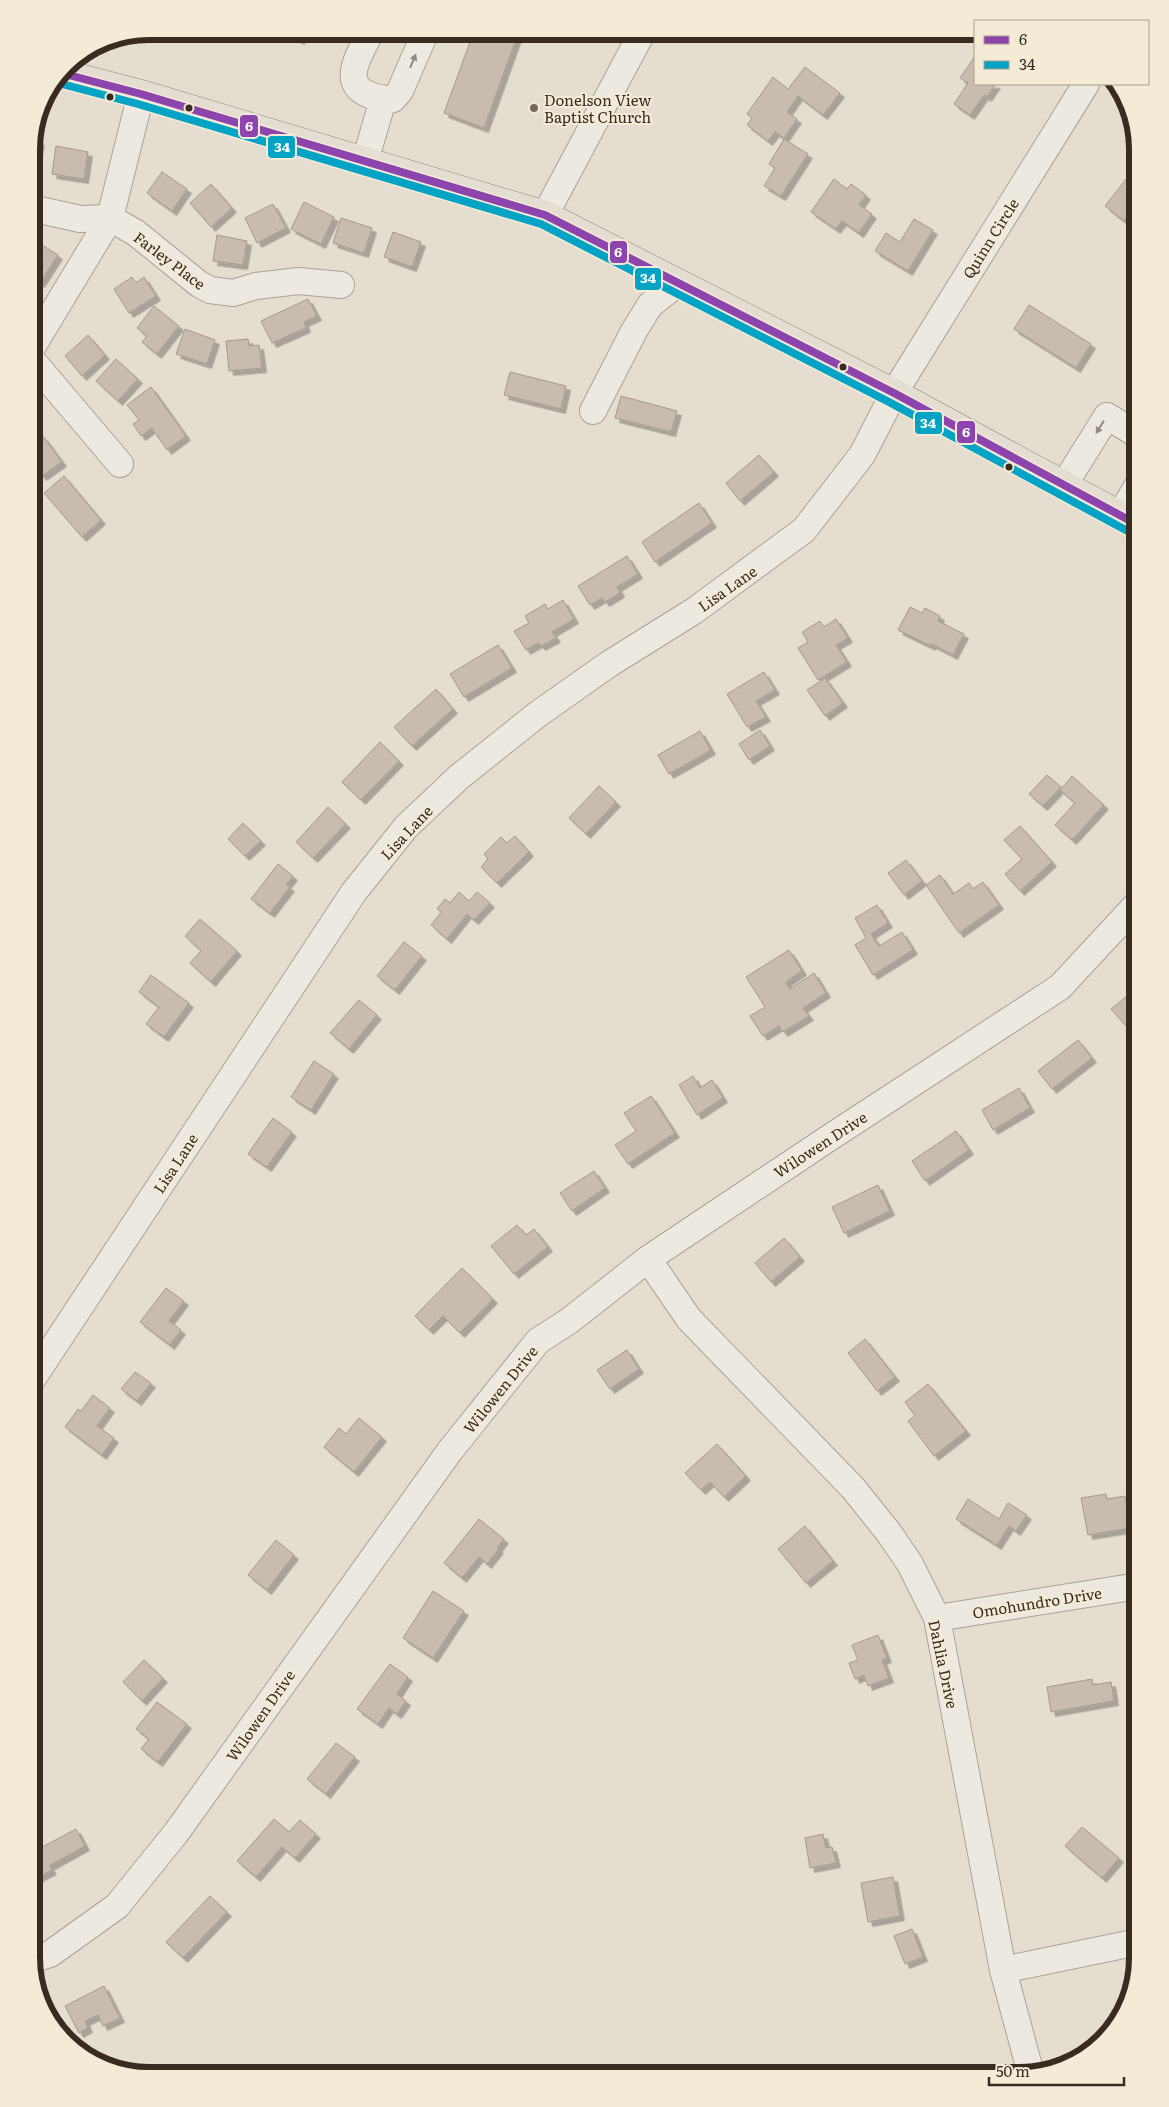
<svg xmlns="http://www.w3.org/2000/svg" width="1169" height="2107" viewBox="0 0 1169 2107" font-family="Literata,serif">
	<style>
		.building { fill: #c8bcb0; stroke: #a5998e; filter: url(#shadow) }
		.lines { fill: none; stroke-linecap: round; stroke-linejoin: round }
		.minor-casing { stroke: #aaa298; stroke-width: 28 }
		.major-casing { stroke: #90887f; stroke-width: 29 }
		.minor { stroke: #ede9e1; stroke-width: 26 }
		.major { stroke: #e4ded2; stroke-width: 28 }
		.bus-1-casing { stroke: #f4ebd6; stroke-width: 11 }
		.bus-2-casing { stroke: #f4ebd6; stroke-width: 11 }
		.bus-1 { stroke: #8e44ad; stroke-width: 8 }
		.bus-2 { stroke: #03a3c5; stroke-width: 8 }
		.oneway { fill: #928a80 }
		.bus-dot { fill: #382b20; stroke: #f4ebd6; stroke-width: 2 }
		.poi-dot { fill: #75695d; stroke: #f4ebd6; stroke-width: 2 }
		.labels { text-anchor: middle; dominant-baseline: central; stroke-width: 4; stroke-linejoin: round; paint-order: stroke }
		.poi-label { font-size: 15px; fill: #382b20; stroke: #f4ebd6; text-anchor: start }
		.street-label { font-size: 15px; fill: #382b20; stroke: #f4ebd6 }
		.rim { fill: none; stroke: #382b20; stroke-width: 6 }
		.line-badge { stroke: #f4ebd6; stroke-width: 2 }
		.badge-label { font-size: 14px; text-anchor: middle; font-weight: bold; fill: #fff }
	</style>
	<defs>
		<filter id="shadow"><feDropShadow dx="4.5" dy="4.5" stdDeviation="0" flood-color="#0004"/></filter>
	</defs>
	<rect width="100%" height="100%" fill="#e5ddcf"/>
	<g class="building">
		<path d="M280,31H304L300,40Z"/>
		<path d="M474,31H519L484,128L444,113Z"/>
		<path d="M975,56V84H996L987,97L984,95L970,115L954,104L968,83L960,78Z"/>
		<path d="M805,67L840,93L823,115L798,96L787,112L797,119L784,138L775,132L768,141L747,125L752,118L747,114L773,77L788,89Z"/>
		<path d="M32,139L40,141L35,167L31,166Z"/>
		<path d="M784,139L808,154L781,196L764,186L775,168L769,164Z"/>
		<path d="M56,146L88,152L84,179L52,174Z"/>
		<path d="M1138,164V203L1124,221L1105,206Z"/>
		<path d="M162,172L187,189L172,211L147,193Z"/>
		<path d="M834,179L847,189L851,184L866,195L859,205L872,214L859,233L842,221L836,229L811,212Z"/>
		<path d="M211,184L232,208L211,227L190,203Z"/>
		<path d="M304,202L334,217L321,244L291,229Z"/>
		<path d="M273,204L286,228L257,243L245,218Z"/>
		<path d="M341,218L372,228L364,253L333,243Z"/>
		<path d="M914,219L933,230L908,271L875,251L886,233L900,242Z"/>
		<path d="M393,232L421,242L412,267L384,257Z"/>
		<path d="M217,235L247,241L243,265L213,261Z"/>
		<path d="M39,243L58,255L40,283L31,277V254Z"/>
		<path d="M132,277L136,283L144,277L156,296L129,313L114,289Z"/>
		<path d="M308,299L317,316L304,322L306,328L272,343L261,321Z"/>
		<path d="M1029,305L1091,344L1076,368L1014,329Z"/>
		<path d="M154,306L179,326L157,354L142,342L147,336L137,328Z"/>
		<path d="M185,329L215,340L207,364L176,354Z"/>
		<path d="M88,335L105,355L82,376L65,356Z"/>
		<path d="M248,339L249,346L259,345L262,368L229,371L226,341Z"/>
		<path d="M116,359L138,379L118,401L96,381Z"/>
		<path d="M510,372L566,386L561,409L504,395Z"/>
		<path d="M151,387L186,436L167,450L152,428L141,436L133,424L139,420L127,405Z"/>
		<path d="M1138,389V402L1131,397Z"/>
		<path d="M621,396L677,411L671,432L615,418Z"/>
		<path d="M43,436L62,462L42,476L31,462V445Z"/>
		<path d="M759,455L774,472L740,501L726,483Z"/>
		<path d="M64,476L101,520L82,537L44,493Z"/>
		<path d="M699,503L712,523L655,562L642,542Z"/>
		<path d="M627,556L638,574L617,587L620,593L605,602L602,598L590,605L578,586Z"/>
		<path d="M563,600L574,619L552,632L556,638L541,646L538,643L526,650L514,631L529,623L525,616L545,604L548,609Z"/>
		<path d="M910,607L922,613L925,608L940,616L938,621L964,634L953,655L932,644L931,646L898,630Z"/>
		<path d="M836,619L848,638L836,645L847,662L818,680L798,648L808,642L802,632L820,621L824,627Z"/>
		<path d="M1138,640V651L1132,646Z"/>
		<path d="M498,645L512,668L464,697L450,674Z"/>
		<path d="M764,672L775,690L756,701L766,717L747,727L727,694Z"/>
		<path d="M825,678L843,703L825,716L807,690Z"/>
		<path d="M436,689L453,709L412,746L394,727Z"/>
		<path d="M760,730L770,746L749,760L739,744Z"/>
		<path d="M700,731L711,750L669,774L658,755Z"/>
		<path d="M380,742L399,761L361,800L342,782Z"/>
		<path d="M1047,775L1061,787L1043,806L1029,794Z"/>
		<path d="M1072,776L1104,805L1072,840L1055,825L1075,803L1060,790Z"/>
		<path d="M599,786L616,802L586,834L569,818Z"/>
		<path d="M328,807L346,824L313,858L296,842Z"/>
		<path d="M243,823L261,841L245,856L228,839Z"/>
		<path d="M1020,826L1052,862L1020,891L1005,874L1022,859L1004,840Z"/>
		<path d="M515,836L529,852L497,883L481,867L488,859L484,854L501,837L507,843Z"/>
		<path d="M906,860L922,881L904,895L888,873Z"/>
		<path d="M278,864L293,876L286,885L290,887L270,913L251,899Z"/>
		<path d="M940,875L953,894L969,883L973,889L983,882L999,905L959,933L926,885Z"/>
		<path d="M459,892L469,901L477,892L490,903L474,920L467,914L447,939L431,925L441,912L437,909L445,899L450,903Z"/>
		<path d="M877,905L888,923L871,934L879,946L902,932L913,950L873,975L855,945L866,938L855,918Z"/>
		<path d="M200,919L237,951L211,982L190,963L201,951L185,936Z"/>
		<path d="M404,942L422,956L395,990L377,976Z"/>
		<path d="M789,950L802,971L786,982L790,989L814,973L826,993L803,1008L809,1016L783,1032L779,1026L763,1036L750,1016L765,1007L746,977Z"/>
		<path d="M151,975L189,1003L164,1037L146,1024L159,1007L139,992Z"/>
		<path d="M1138,987V1018L1127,1027L1111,1009Z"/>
		<path d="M359,1000L377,1015L349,1049L330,1033Z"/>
		<path d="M1078,1040L1092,1058L1052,1089L1038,1071Z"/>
		<path d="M314,1061L334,1074L311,1110L291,1097Z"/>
		<path d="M693,1076L700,1088L712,1080L723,1098L697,1115L679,1085Z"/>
		<path d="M1019,1088L1030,1108L993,1130L982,1110Z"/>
		<path d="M651,1096L675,1133L628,1164L615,1145L636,1131L624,1113Z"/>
		<path d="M273,1118L292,1132L267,1167L248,1154Z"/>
		<path d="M956,1131L969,1150L925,1181L912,1161Z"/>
		<path d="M594,1171L605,1188L572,1211L560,1193Z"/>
		<path d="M878,1185L890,1211L844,1233L832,1207Z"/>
		<path d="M31,1188L36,1192L31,1198Z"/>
		<path d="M517,1225L526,1235L534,1229L548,1247L514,1274L491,1246Z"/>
		<path d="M784,1238L800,1257L771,1282L755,1263Z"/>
		<path d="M462,1268L493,1299L460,1333L443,1316L429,1330L415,1316Z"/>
		<path d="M166,1288L184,1301L169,1321L181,1330L170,1345L140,1322Z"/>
		<path d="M865,1339L895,1377L877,1391L848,1353Z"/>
		<path d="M627,1350L639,1369L610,1389L597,1370Z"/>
		<path d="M135,1372L151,1383L137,1401L121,1389Z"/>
		<path d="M928,1384L966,1431L934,1456L908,1421L915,1416L905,1402Z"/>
		<path d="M93,1395L110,1408L97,1426L114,1438L102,1455L65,1427L78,1409L81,1411Z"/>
		<path d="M359,1418L382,1437L354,1472L324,1447L339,1428L346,1434Z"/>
		<path d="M717,1444L746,1476L724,1497L710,1482L701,1490L685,1473Z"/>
		<path d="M1106,1494L1107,1499L1125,1496L1131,1528L1088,1535L1081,1498Z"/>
		<path d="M968,1499L999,1519L1008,1503L1027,1515L1016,1531L1009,1526L997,1545L956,1519Z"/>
		<path d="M479,1519L504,1539L497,1548L499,1549L487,1564L479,1557L462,1578L444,1563Z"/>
		<path d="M805,1526L833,1561L806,1583L778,1549Z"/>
		<path d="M276,1540L294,1555L267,1590L248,1575Z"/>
		<path d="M433,1591L464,1611L433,1658L403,1638Z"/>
		<path d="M878,1635L887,1658L882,1660L889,1678L868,1686L864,1675L855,1679L849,1663L858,1660L852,1645Z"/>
		<path d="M144,1660L163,1678L142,1701L123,1682Z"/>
		<path d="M390,1664L408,1677L397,1694L406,1701L397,1714L389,1708L378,1724L357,1709Z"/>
		<path d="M1092,1679L1093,1685L1111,1682L1114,1701L1051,1712L1047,1687Z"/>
		<path d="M157,1702L187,1724L158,1762L141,1749L149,1739L136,1729Z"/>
		<path d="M336,1743L355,1757L326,1794L307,1779Z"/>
		<path d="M274,1819L289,1832L300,1820L316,1834L295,1858L282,1847L256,1877L237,1861Z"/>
		<path d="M1082,1827L1119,1858L1102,1878L1065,1846Z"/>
		<path d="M76,1829L85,1846L49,1866L52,1870L31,1881V1853Z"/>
		<path d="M823,1834L826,1848L832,1847L836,1863L810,1868L805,1838Z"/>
		<path d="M893,1877L900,1916L868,1922L861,1883Z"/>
		<path d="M210,1896L227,1912L183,1958L166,1942Z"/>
		<path d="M912,1929L923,1957L905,1964L894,1936Z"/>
		<path d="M104,1986L120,2018L103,2026L98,2015L85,2021L88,2028L79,2033L65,2006Z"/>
	</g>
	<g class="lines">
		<defs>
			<g id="minor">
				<path d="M371,31C361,53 338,83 370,95C378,98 384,100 393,99L400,91L426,31"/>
				<path d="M365,161L383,100"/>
				<path d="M31,208L80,219L110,218L136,233L199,284L210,290L233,293L256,286L299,281L341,285"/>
				<path d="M545,215L643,31"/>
				<path d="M31,349L110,218L141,94"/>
				<path d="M31,359L120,464"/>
				<path d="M593,411L634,331L650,305L678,283"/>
				<path d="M1064,485L1107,416L1138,435"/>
				<path d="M1120,515L1138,485"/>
				<path d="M648,1259L689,1319L853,1488L889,1533L910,1564L937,1618L1003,1970L1031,2074"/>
				<path d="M31,1381L354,892L406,827L459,777L538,714L609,664L694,611L804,530L862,455L894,393L1086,84"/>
				<path d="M937,1618L1138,1586"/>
				<path d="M32,1960L50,1954L117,1906L176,1833L449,1452L538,1341L569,1321L648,1259L826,1140L1060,987L1138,903"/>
				<path d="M1003,1970L1138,1942"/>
			</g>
			<path id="major" d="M61,73L141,94L545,215L894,393L1138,525"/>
		</defs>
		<use href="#minor" class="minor-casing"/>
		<use href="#major" class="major-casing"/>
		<use href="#minor" class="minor"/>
		<use href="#major" class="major"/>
		<defs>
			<path id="bus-1" d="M61,73L141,94L545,215L894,393L1138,525"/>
			<path id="bus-2" d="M58,83L138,104L541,224L889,402L1133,534"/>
		</defs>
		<use href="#bus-1" class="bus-1-casing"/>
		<use href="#bus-2" class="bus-2-casing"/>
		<use href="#bus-1" class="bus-1"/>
		<use href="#bus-2" class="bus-2"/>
	</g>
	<defs><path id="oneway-solid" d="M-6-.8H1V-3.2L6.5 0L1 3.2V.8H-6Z" transform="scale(1.25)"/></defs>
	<g class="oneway">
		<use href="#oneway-solid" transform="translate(413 61) rotate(-67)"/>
		<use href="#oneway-solid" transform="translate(1100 427) rotate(122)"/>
	</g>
	<g class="bus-dot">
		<circle cx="110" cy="97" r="4.5"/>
		<circle cx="189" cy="108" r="4.5"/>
		<circle cx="843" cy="367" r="4.5"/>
		<circle cx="1009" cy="467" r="4.5"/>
	</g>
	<circle class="poi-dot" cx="534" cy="108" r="5"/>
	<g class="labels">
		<g class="poi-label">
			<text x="544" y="99">Donelson View<tspan x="544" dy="17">Baptist Church</tspan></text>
		</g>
		<g class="street-label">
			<text transform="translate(990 238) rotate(-58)">Quinn Circle</text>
			<text transform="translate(170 260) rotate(37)">Farley Place</text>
			<text transform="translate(727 588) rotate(-35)">Lisa Lane</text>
			<text transform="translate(406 832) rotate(-47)">Lisa Lane</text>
			<text transform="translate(820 1144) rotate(-33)">Wilowen Drive</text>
			<text transform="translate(175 1163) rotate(-57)">Lisa Lane</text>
			<text transform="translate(500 1389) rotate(-51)">Wilowen Drive</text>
			<text transform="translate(1037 1602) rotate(-9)">Omohundro Drive</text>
			<text transform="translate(944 1664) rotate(78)">Dahlia Drive</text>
			<text transform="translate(260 1715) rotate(-55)">Wilowen Drive</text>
		</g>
	</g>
	<path d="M0 0H1169V2107H0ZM149 40H1020A109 109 0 0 1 1129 149V1958A109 109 0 0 1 1020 2067H149A109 109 0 0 1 40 1958V149A109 109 0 0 1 149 40Z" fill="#f4ebd6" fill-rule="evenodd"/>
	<path class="rim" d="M149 40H1020A109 109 0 0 1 1129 149V1958A109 109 0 0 1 1020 2067H149A109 109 0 0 1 40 1958V149A109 109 0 0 1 149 40Z"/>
	<g class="line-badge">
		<rect x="239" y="114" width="20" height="24" rx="5" fill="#8e44ad"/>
		<rect x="267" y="135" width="29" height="24" rx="5" fill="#03a3c5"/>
		<rect x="609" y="240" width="19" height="24" rx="5" fill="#8e44ad"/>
		<rect x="634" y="267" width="28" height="24" rx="5" fill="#03a3c5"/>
		<rect x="914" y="411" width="29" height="24" rx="5" fill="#03a3c5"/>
		<rect x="956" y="420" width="20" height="24" rx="5" fill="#8e44ad"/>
	</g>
	<g class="badge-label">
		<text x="249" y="131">6</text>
		<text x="282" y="152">34</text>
		<text x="618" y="257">6</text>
		<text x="648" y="283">34</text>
		<text x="928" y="428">34</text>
		<text x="966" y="437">6</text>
	</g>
	<rect x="974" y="20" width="175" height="65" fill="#f4ebd6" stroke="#a99e8d"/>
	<rect x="984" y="36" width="25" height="8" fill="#8e44ad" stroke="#a99e8d"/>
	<text x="1019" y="45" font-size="15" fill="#382b20">6</text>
	<rect x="984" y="61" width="25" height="8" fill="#03a3c5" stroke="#a99e8d"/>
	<text x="1019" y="70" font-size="15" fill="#382b20">34</text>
	<path d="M989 2077v8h135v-8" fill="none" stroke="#382b20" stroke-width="2.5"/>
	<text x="996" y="2077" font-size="15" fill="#382b20" stroke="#f4ebd6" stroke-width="4" paint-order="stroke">50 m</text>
</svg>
